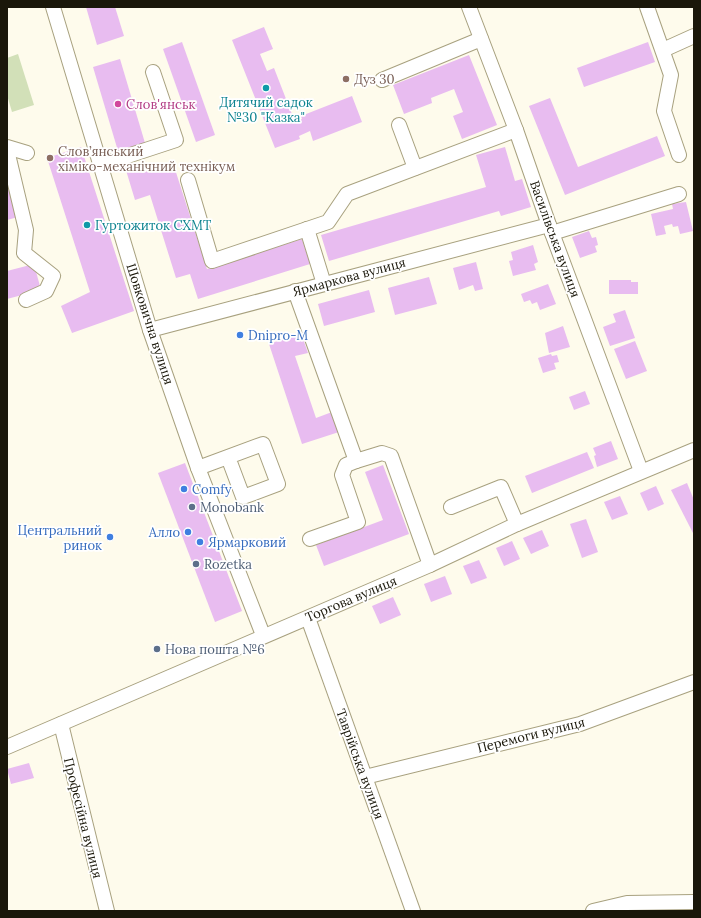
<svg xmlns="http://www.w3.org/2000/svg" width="701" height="918" viewBox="0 0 701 918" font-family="Lora,serif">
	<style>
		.green { fill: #d2e0b8 }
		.building { fill: #e8bcf0 }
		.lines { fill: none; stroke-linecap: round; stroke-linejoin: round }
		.minor-casing { stroke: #a8a17f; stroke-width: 16 }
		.minor { stroke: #fff; stroke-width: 14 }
		.education-dot { fill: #8d6e63; stroke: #fff; stroke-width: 1.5 }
		.culture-dot { fill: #0f9aa8; stroke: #fff; stroke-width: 1.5 }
		.hotel-dot { fill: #d1479c; stroke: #fff; stroke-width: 1.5 }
		.shop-dot { fill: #3f7fe0; stroke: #fff; stroke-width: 1.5 }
		.service-dot { fill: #5c6f8a; stroke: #fff; stroke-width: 1.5 }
		.labels { text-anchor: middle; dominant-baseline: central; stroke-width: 3.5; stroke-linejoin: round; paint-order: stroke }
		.education-label { font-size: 13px; fill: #785e54; stroke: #fff; text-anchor: start }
		.culture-label { font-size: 13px; fill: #0d838f; stroke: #fff }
		.hotel-label { font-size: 13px; fill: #b23c85; stroke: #fff; text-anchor: start }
		.street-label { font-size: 13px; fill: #1a170a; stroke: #fff }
		.shop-label { font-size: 13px; fill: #366cbe; stroke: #fff; text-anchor: start }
		.service-label { font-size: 13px; fill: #4e5e75; stroke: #fff; text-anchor: start }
	</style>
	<rect width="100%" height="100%" fill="#fefbec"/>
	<path class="green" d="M18,54L34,105L12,112L7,95V58Z"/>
	<g class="building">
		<path d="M86,7H115L124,36L97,45Z"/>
		<path d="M264,27L273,49L260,54L267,71L274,68L295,122L302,119L301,116L352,96L362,122L313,141L310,131L299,136L300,139L275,148L232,40Z"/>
		<path d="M182,42L215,135L196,142L163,49Z"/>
		<path d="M648,42L655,62L584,87L577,68Z"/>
		<path d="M469,55L497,125L462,139L453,116L463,112L454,89L431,98L432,103L404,114L393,85Z"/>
		<path d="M120,59L145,143L118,151L93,67Z"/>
		<path d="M550,98L578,167L657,136L665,156L565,195L529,106Z"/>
		<path d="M81,147L134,311L72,333L61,306L90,292L47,158Z"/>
		<path d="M505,147L515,181L522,179L531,207L501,216L499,211L329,261L321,235L486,187L476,155Z"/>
		<path d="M139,163L142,173L173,163L207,269L302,239L310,264L198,299L190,274L176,278L150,195L135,200L125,167Z"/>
		<path d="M7,185L18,217L7,220Z"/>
		<path d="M686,202L693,231L680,234L678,226L673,227L672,224L664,226L666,234L656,236L651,214L673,209L672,204Z"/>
		<path d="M589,231L592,238L596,237L598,245L595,246L597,252L580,258L572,237Z"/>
		<path d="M533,245L538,262L534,264L536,270L513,276L509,261L513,260L511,252Z"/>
		<path d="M476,262L483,289L475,291L473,285L459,290L453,268Z"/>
		<path d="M34,264L41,290L7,299V271Z"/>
		<path d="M429,277L437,304L395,315L388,288Z"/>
		<path d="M609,280H631V282H638V294H609Z"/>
		<path d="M548,284L556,304L540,310L537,302L532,304L530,300L524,302L521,294Z"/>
		<path d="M369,290L375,312L324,326L318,304Z"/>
		<path d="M625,310L635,338L610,346L603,327L616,322L613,314Z"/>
		<path d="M563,326L570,347L549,353L545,333Z"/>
		<path d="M301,333L308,353L295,356L316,418L332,412L339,432L302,444L269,344Z"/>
		<path d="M635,341L647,371L626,379L614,349Z"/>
		<path d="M551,354L552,356L557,355L559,362L554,363L556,369L543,373L538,358Z"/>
		<path d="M585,391L590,404L574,410L569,397Z"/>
		<path d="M611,441L618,459L597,467L594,456L596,455L593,448Z"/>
		<path d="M587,452L594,468L532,493L525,476Z"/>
		<path d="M185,463L242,611L215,622L158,473Z"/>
		<path d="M383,465L409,534L324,566L316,545L383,520L365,472Z"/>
		<path d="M687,483L694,500V535L671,490Z"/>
		<path d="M656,486L664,504L648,511L640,493Z"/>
		<path d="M620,496L628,514L612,520L604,502Z"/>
		<path d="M586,519L598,552L582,558L570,524Z"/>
		<path d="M542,530L549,546L531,554L523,538Z"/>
		<path d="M512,541L520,559L504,566L496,548Z"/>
		<path d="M479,560L487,578L471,584L463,566Z"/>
		<path d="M445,576L452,594L431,602L424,584Z"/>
		<path d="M393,597L401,615L380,624L372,606Z"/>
		<path d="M29,763L34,778L11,784L7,769Z"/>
	</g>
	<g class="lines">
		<defs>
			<g id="minor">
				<path d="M53,7L150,330L198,468L263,635"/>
				<path d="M469,7L516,130L549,225L641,471"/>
				<path d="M647,7L671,75L664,111L679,155"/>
				<path d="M663,50L694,36"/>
				<path d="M382,80L481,39"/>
				<path d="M399,125L415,168"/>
				<path d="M7,147L27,153"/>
				<path d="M7,150L26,230L24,253L53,276L46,291L26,300"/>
				<path d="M100,165L176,140L153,72"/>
				<path d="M188,180L212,261L328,222L347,194L516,130"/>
				<path d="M307,229L324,284"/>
				<path d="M552,233L679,194"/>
				<path d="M295,291L356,461L382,453L391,456L430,565"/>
				<path d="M150,330L549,225"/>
				<path d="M198,468L263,444L278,484L243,497L228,457"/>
				<path d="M451,507L501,487L517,524"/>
				<path d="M310,539L358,522L342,475L346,465L356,461"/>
				<path d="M308,618L413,911"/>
				<path d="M61,724L107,911"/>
				<path d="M7,747L430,565L517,524L694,450"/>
				<path d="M365,777L580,724L694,682"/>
				<path d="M593,911L627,903L694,902"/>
			</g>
		</defs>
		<use href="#minor" class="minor-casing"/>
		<use href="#minor" class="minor"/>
	</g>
	<g class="education-dot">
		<circle cx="346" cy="79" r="4"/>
		<circle cx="50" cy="158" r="4"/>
	</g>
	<g class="culture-dot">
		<circle cx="266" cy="88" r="4"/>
		<circle cx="87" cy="225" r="4"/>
	</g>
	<circle class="hotel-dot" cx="118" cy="104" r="4"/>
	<g class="shop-dot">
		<circle cx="240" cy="335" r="4"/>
		<circle cx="184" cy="489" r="4"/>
		<circle cx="188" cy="532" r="4"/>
		<circle cx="110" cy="537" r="4"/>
		<circle cx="200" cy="542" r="4"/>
	</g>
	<g class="service-dot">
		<circle cx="192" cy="507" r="4"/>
		<circle cx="196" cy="564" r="4"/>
		<circle cx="157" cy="649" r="4"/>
	</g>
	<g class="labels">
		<g class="education-label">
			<text x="354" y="79">Дуз 30</text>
			<text x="58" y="151">Слов’янський<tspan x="58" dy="15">хіміко-механічний технікум</tspan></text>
		</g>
		<g class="culture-label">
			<text x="266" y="102">Дитячий садок<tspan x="266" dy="15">№30 "Казка"</tspan></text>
			<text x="95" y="225" text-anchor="start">Гуртожиток СХМТ</text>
		</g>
		<g class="hotel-label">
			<text x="126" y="104">Слов'янськ</text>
		</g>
		<g class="street-label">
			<text transform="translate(555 239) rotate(70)">Василівська вулиця</text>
			<text transform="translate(349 277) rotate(-15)">Ярмаркова вулиця</text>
			<text transform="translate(150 324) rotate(72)">Шовковична вулиця</text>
			<text transform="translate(351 599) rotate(-23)">Торгова вулиця</text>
			<text transform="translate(531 735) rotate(-14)">Перемоги вулиця</text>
			<text transform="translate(360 764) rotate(70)">Таврійська вулиця</text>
			<text transform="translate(83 818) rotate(76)">Професійна вулиця</text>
		</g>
		<g class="shop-label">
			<text x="248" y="335">Dnipro-M</text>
			<text x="192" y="489">Comfy</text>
			<text x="102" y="530" text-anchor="end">Центральний<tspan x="102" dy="15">ринок</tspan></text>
			<text x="180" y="532" text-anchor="end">Алло</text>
			<text x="208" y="542">Ярмарковий</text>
		</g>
		<g class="service-label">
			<text x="200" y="507">Monobank</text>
			<text x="204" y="564">Rozetka</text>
			<text x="165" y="649">Нова пошта №6</text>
		</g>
	</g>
	<rect width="701" height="918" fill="none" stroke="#1a170a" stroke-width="16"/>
</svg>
